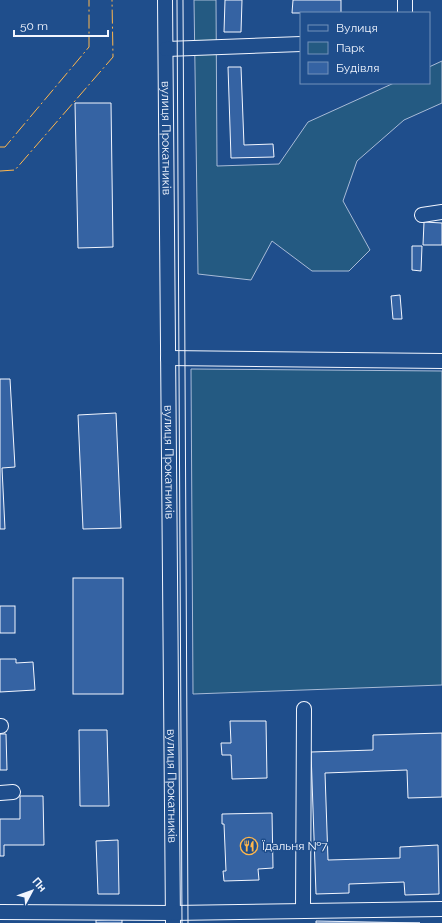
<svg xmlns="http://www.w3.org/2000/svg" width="442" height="923" viewBox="0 0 442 923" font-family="Raleway,sans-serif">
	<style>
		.green { fill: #245a82; stroke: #a8bbd7 }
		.building { fill: #3563a3; stroke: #f2f6ff }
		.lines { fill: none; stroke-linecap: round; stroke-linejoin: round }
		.minor-casing { stroke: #f2f6ff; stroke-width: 16 }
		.minor { stroke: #1f4e8c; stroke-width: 14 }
		.tram { stroke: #f2f6ff; stroke-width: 1 }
		.power { stroke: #ffb74d; stroke-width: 1; stroke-dasharray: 14 3 2 3; stroke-linecap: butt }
		.labels { text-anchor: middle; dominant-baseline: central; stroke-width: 3; stroke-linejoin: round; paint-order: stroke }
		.street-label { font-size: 12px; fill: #f2f6ff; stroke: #1f4e8c }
		.poi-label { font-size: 12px; fill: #f2f6ff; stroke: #1f4e8c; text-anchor: start }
	</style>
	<rect width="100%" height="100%" fill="#1f4e8c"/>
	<g class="green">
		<path d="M194,0H216L217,166L279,164L308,122L394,83H429V67L442,61V103L404,120L357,161L343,201L370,250L349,271H312L272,241L251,280L198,274Z"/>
		<path d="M191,369L442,371V685L193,694Z"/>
	</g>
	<g class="building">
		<path d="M225,0H242L241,32H224Z"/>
		<path d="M293,0H341V13H292Z"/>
		<path d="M228,67H241L244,145L273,144L274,157L231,158Z"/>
		<path d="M75,103H111L113,247L78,248Z"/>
		<path d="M424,222L442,223V245H423Z"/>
		<path d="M412,246H422L421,271L412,270Z"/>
		<path d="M400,295L402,319H393L391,296Z"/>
		<path d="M0,379H10L15,467L2,468L5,529H0Z"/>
		<path d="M116,413L121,528L83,529L78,415Z"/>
		<rect x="73" y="578" width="50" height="116"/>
		<rect x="0" y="606" width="15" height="27"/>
		<path d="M0,659H16V663L33,662L35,690L0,692Z"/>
		<path d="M230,721H266L267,778L232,779L231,755H222L221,743H231Z"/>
		<path d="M79,730H107L109,806H80Z"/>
		<path d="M442,733V797L408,798L407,770L325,773L328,860L400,858V847L438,845L439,894L405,895L404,882L349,884V893L316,894L311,752L373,750V735Z"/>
		<path d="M0,734H6L7,770H0Z"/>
		<path d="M20,796H43L44,845H4V856H0V819H20Z"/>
		<path d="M272,813L273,868L258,869L259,880L224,881L223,871H226L224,824H222V814Z"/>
		<path d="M118,840L119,894H98L96,841Z"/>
		<path d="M122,919V923H96V920Z"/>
		<path d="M316,921L420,923H316Z"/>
	</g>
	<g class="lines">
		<defs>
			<g id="minor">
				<path id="s1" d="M165,0L173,923"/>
				<path d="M405,0V13"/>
				<path d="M166,49L301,44"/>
				<path d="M422,215L442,212"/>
				<path d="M168,358L442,361"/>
				<path d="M0,726H1"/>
				<path d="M0,793L13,792"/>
				<path d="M303,910L304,709"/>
				<path d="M0,912L173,913L442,909"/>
			</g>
		</defs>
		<use href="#minor" class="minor-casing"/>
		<use href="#minor" class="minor"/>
		<g class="tram">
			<path d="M177,0L182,923"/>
			<path d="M183,0L188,923"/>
		</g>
		<g class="power">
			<path d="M0,147H5L89,47V0"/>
			<path d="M0,171L15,170L113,57L112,0"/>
		</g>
	</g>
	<defs>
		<symbol id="restaurant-ring" viewBox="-11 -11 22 22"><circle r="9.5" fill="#1f4e8c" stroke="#ffb74d" stroke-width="1.5"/><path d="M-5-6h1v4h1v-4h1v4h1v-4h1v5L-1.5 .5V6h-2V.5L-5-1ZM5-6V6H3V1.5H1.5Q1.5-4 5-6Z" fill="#ffb74d"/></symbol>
	</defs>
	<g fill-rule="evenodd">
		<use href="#restaurant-ring" x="239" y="836" width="20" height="20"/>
	</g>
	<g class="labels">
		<g class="street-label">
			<text stroke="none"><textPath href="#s1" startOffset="138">вулиця Прокатників</textPath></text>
			<text stroke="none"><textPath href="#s1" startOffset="462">вулиця Прокатників</textPath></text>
			<text stroke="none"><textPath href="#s1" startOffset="786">вулиця Прокатників</textPath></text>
		</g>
		<g class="poi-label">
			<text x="262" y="846">Їдальня №7</text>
		</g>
	</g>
	<rect x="300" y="12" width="130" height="72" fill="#1f4e8c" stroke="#7391ba"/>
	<rect x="308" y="25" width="20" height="6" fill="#1f4e8c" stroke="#7391ba"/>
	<text x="336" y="32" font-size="12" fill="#f2f6ff">Вулиця</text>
	<rect x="308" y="42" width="20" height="12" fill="#245a82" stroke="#7391ba"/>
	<text x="336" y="52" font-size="12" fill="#f2f6ff">Парк</text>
	<rect x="308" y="62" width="20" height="12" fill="#3563a3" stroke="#7391ba"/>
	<text x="336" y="72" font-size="12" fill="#f2f6ff">Будівля</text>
	<g transform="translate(32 891) rotate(49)" stroke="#1f4e8c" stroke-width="3" paint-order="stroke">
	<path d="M0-3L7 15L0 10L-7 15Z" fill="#f2f6ff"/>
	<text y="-6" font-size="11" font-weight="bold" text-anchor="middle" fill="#f2f6ff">Пн</text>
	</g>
	<path d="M14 30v6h94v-6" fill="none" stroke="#f2f6ff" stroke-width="2"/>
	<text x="20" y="30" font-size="12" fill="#f2f6ff" stroke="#1f4e8c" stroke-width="3" paint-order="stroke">50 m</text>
</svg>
